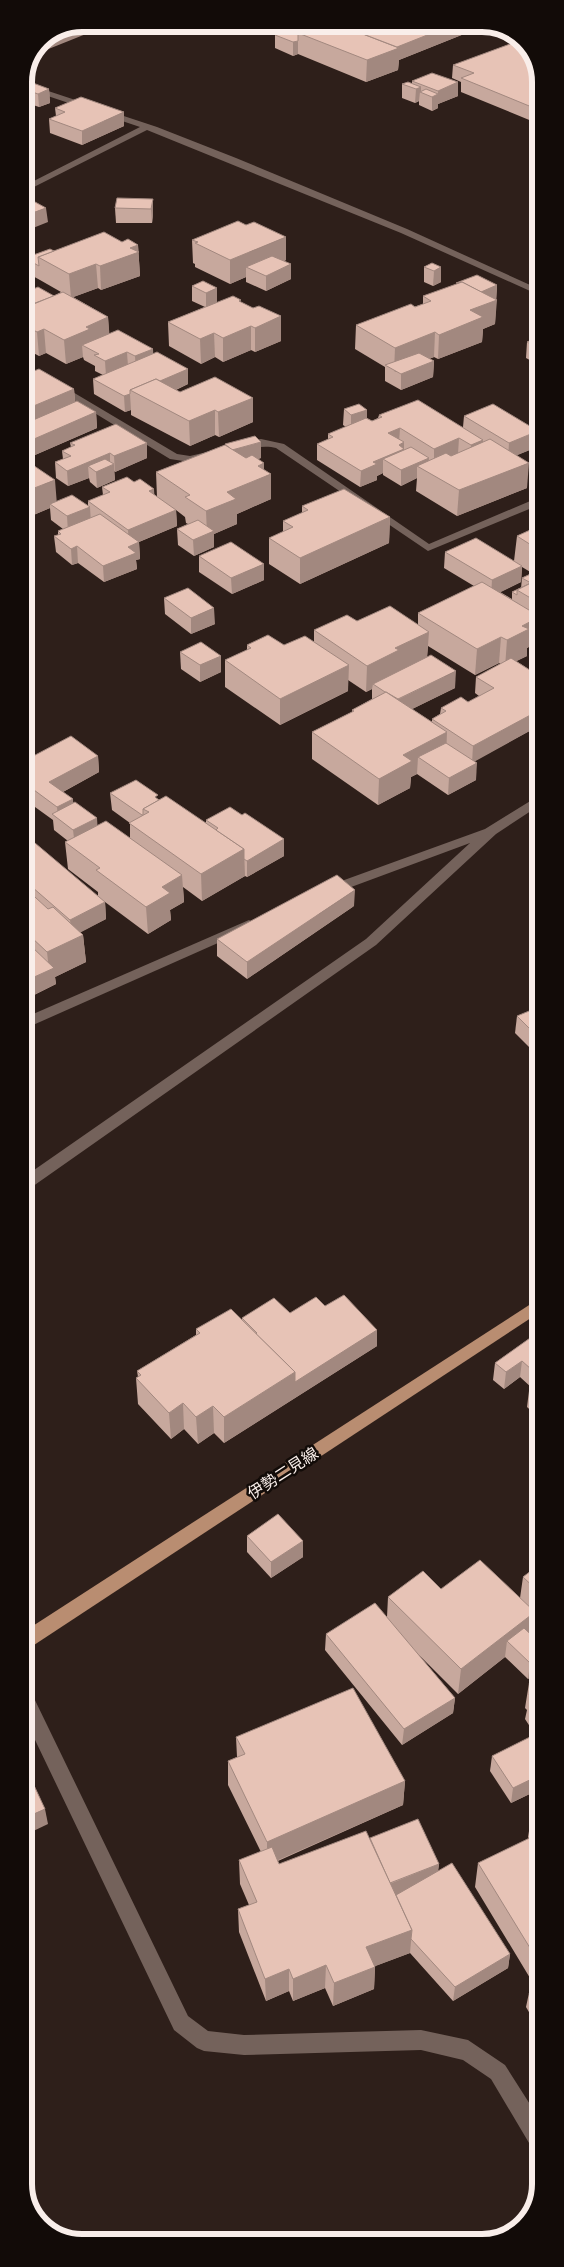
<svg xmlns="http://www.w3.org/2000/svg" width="564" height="2267" viewBox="0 0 564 2267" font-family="Georgia,'Noto Sans JP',serif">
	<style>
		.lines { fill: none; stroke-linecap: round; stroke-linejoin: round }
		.minor { fill: #74625b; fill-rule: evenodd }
		.major { fill: #b98d71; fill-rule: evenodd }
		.wall { fill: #c7a89d; fill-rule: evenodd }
		.shaded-wall { fill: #a2887f }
		.building { fill: #e7c3b6; stroke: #a2887f }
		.labels { text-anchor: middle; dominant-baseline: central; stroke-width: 5; stroke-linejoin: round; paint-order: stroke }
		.street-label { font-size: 16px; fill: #f9eeea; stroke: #120b08 }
		.rim { fill: none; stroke: #f9eeea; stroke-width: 6 }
	</style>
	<rect width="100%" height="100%" fill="#2e1f1a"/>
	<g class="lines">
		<g class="minor">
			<path d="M24,83L157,127L236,158L407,229L539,289V295L401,233L147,130L24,192V186L140,127L24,88Z"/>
			<path d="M24,363L177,454L190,456L207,452L212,455L211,457L190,462L170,459L24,370Z"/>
			<path d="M261,439L284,444L429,544L535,499L539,498V505L428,551L276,448C264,444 242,451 236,445L241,442Z"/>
			<path d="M540,795V805L496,834L376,945L29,1189L24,1191V1177L366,939L470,843L335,893H325L323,890L325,887L485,829Z"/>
			<path d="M249,920L256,924L254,927L24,1029V1018Z"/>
			<path d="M25,1692L32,1694L188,2016L208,2031L244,2035L421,2030L468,2040L505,2065L540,2120V2151L532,2148L491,2079L463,2060L421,2050L244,2055L204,2051L197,2048L174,2030L25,1719Z"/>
		</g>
		<path class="major" d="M540,1298V1312L31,1647L25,1649V1631Z"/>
	</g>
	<g class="wall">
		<path d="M218,24H263V25L240,33Z"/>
		<path d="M319,24H489L399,60L398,70L366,82L298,54L293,56L275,48V35L302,31L319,25Z"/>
		<path d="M453,65L539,71V124L461,92V82L452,78Z"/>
		<path d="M412,81L458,82V96L438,104V108L432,111L419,105V101L415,103L402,98V84L412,83Z"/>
		<path d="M24,82L49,89L50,103L39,107L24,102Z"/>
		<path d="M55,108L124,126L82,145L50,133L49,119L56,116Z"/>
		<path d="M153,199V214L152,223H116L115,208Z"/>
		<path d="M192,240L286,260L284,261L291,279L266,291L246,282V277L230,284L195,267V264L193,263Z"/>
		<path d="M122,242L138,245L140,276L101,290L98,288L73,297L108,317L109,334L153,349V354L188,369V384L176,390L180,392L253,398V422L219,437L215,435L190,446L131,415V410L125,412L94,394L93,379L103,375L95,371V366L84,360L83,357L66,364L46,353L39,356L24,348V269L26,271L25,258L54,251ZM29,274L40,280L61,292L54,296L30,291Z"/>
		<path d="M432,263L441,282L433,286L424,282V267Z"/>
		<path d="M203,281L217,302L253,308L281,316V341L255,352L251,350L223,362L215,357L201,364L169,346L168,322L205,307L192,301V286Z"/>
		<path d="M497,285L495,324L483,329L482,342L438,359L434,357L429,359L434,361L433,377L401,390L385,381V367L355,349L356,325L423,304V296Z"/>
		<path d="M539,337V365L526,358L527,342Z"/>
		<path d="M24,369L30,373L74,389L75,402L96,412L97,428L35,455L24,448Z"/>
		<path d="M344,409L367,410V418L372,421L378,418L379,415L463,427L464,416L538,431L537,447L517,455L527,488L457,516L416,491L417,478L401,486L383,475V473L377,476V480L360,487L317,460V444L328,440V434L346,427L343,425Z"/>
		<path d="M261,442V458L258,459L264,470L271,499L237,514V524L214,534V547L194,556L178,545L177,529L188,524L186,523L185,517L176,510L177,526L139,542L140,559L136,560L137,569L104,582L78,563L72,565L56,552L54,536L58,535V531L63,529L51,520L50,508L24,519V459L56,502L88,506V501L103,495L102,487L155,495L157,497L156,472L225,445V444Z"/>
		<path d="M70,443H147V458L115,472L114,471L115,480L97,488L90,482L89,478L68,486L56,478L55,462L63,459L62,451L71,447Z"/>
		<path d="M302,506L390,517L389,543L300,584L269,564V538L283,532V521L302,513Z"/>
		<path d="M539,526V631L538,642L527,648V656L516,661L539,676L540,731L535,728L474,761L476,780L448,795L417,774L411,777L410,788L378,805L312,759V732L352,712V710L372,699V689L366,692L348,680V691L280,725L225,687V660L247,650V645H284L314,642V630L357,621L418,624V613L474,586L444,568L445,552L514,561L517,536ZM522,567L532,573L522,578L521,588L512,592V599L500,592L521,582ZM428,646L475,675L499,663L501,664L476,677L475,693L479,696L468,702L441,708L440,714L432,719V722L412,709L455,688L427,657Z"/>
		<path d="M199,556L264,580L232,594L199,572Z"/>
		<path d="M164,598L215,624L191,634L165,614Z"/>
		<path d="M180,652L221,656V672L200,682L181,669Z"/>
		<path d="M98,756L99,772L63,792L73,799V803L97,818V825L130,838V823L112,810L110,793L158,799L206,823V820L242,815L284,839V856L247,877L245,876L202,901L183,887L184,902L170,910L171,920L148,934L105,902L106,919L80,932L83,935L86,962L55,977L56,984L34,995L24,985V848L98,896V892L68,869L65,842L68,841L54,830L53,820L35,807L24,761Z"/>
		<path d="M354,906L247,979L217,956V939Z"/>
		<path d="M540,1015V1050L534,1052L515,1033L517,1016Z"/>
		<path d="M325,1306L377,1330V1346L224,1443L214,1433L198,1444L184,1429L171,1439L138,1404L136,1378L138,1377L137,1371L196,1335V1329L242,1320V1318L290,1313Z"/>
		<path d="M540,1331V1419L527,1407L529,1391L532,1388L520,1377L504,1389L493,1380L495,1363Z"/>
		<path d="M247,1536L303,1541V1557L271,1578L247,1552Z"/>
		<path d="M540,1564V1622L534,1617L531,1635L540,1643V1669L528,1679L505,1657L458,1694L417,1653L455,1698L453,1713L402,1745L325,1650L326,1634L387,1617L388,1597L520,1598L523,1577Z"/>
		<path d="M540,1678V1742L525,1719L527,1710L525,1708L529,1683Z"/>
		<path d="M236,1737L405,1781L403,1805L278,1861L279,1864L370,1838L439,1864L438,1871L510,1954L508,1968L453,2001L410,1953L375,1966L374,1989L333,2006L325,1988L293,2001L289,1991L266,2001L239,1932L238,1909L249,1905L240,1884L239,1860L261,1852L228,1785V1761L237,1757Z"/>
		<path d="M540,1743V1789L511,1803L490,1771L492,1756Z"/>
		<path d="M540,1809V1985L538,1981L533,1983L475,1887L478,1863L529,1839L528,1837L532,1813Z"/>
		<path d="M540,1988V2031L526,2007L529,1993Z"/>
	</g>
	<g class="shaded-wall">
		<path d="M82,24H111L36,54L41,41Z"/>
		<path d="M240,24H263V25L240,33Z"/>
		<path d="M455,24H489L399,60L398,70L366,82L367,60L391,49Z"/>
		<path d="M298,41V54L293,56V42Z"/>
		<path d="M458,82V96L438,104V108L432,111V97L438,94V91Z"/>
		<path d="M421,87V92H420L419,101L415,103L416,89Z"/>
		<path d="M49,89L50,103L39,107L38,94Z"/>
		<path d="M124,112V126L82,145V131Z"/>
		<path d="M153,199V214L152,223L151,209Z"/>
		<path d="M46,208L48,222L33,228V232L24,236V221L27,215Z"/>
		<path d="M286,237V260L257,272L246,267V277L230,284V260Z"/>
		<path d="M138,245L140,276L101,290L100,266L130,248Z"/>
		<path d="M96,264L98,288L71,298L69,274Z"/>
		<path d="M291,264V279L266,291V276Z"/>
		<path d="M441,267V282L433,286L434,271Z"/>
		<path d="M28,272L30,296L24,298V274Z"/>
		<path d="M497,285L496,300L475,294Z"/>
		<path d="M217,288V303L206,308V293Z"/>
		<path d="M497,300L495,324L483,329L482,342L438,359L439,335L470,310Z"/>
		<path d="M281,316V341L255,352V328Z"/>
		<path d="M108,317L110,341L82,345L83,357L66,364L64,340L86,327Z"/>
		<path d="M251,326V350L223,362V338Z"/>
		<path d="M44,329L46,353L39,356L37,332Z"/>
		<path d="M435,332L434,357L396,372L394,371L395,348Z"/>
		<path d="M214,333L215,357L201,364L200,339Z"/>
		<path d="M153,349L154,365L136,372L135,356Z"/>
		<path d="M127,352L128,367L106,376L105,361Z"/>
		<path d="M434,361L433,377L401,390V374Z"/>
		<path d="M188,369V384L151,401L134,392Z"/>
		<path d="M74,389L76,414L24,433V410Z"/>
		<path d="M130,394L131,410L125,412L124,396Z"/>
		<path d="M253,398V422L219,437L218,412Z"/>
		<path d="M215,410V435L190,446L189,421Z"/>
		<path d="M367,410V425L351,430V415Z"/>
		<path d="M96,412L97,428L35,455L34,439Z"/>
		<path d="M400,428L399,443L388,433Z"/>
		<path d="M538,431L537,447L508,459L509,443Z"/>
		<path d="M459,438L458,454L434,465V449Z"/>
		<path d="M483,440L482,455L470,461L471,445Z"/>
		<path d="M261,442V458L233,466L232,450Z"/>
		<path d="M404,442V464L383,459V473L377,476V480L360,487L361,471L373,462L399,445Z"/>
		<path d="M147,443V458L115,472L114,456Z"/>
		<path d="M110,453V466L114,464L115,480L97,488L96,472L88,466L89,478L68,486L67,471Z"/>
		<path d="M429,458L428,472L417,466V478L401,486V470Z"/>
		<path d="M264,463V477L271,474V499L237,514V524L214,534V547L194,556L193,540L207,534L206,511L258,466Z"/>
		<path d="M529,463L527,488L457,516L459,490Z"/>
		<path d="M55,480L57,505L50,504V508L24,519V492Z"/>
		<path d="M154,489L155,505L149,491Z"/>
		<path d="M90,507L91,523L68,532L67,516Z"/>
		<path d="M176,510L177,526L129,546L128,530Z"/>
		<path d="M390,517L389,543L300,584V558Z"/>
		<path d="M139,542L140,559L136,560L137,569L104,582L103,566L128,547Z"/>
		<path d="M77,546L78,563L72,565L71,549Z"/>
		<path d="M264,564V580L232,594L231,578Z"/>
		<path d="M522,566L521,582L491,597L492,580Z"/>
		<path d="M214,608L215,624L191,634V618Z"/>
		<path d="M539,617L538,642L527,648V656L505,667L507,640L522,626Z"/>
		<path d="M429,632L427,658L373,684L372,689L366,692L367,666L395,648Z"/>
		<path d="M501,637L499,663L475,675L477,649Z"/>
		<path d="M221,656V672L200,682V665Z"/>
		<path d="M349,665L348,691L280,725V699Z"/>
		<path d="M456,671L455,688L396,717L397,700Z"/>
		<path d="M536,712L535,728L472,763L473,746Z"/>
		<path d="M447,732L446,759L418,757L417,774L411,777L410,788L378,805L379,779L403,755Z"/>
		<path d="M98,756L99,772L50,799L49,782Z"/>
		<path d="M477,763L476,780L448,795L449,778Z"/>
		<path d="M34,790L35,807L24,814V796Z"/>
		<path d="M73,799L74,816L58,818L57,807Z"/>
		<path d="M97,818L98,834L75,846L73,830Z"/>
		<path d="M284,839V856L247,877V861Z"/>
		<path d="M244,849L245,876L202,901L201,874Z"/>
		<path d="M182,875L184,902L170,910L171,920L148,934L146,907L162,887Z"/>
		<path d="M355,890L354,906L247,979V962Z"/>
		<path d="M105,902L106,919L72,937L70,920Z"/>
		<path d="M83,935L86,962L55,977L56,984L34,995L32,978L49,970L47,952Z"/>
		<path d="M30,936L33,963L24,967V939Z"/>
		<path d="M540,1034V1050L534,1052L536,1035Z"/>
		<path d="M377,1330V1346L224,1443V1417L295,1372Z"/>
		<path d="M522,1361L520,1377L504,1389L506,1372Z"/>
		<path d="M183,1403L184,1429L171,1439L169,1413Z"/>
		<path d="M213,1406L214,1433L198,1444L196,1417Z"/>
		<path d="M303,1541V1557L271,1578V1562Z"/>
		<path d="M535,1612L531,1637L507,1641L505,1657L458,1694L461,1669Z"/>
		<path d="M540,1656V1669L528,1679L530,1663Z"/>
		<path d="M455,1698L453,1713L402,1745L404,1729Z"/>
		<path d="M540,1775V1789L511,1803L513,1788Z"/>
		<path d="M405,1781L403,1805L267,1865V1842Z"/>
		<path d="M45,1809L48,1824L25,1835V1818Z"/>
		<path d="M439,1864L437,1879L386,1900L387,1885Z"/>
		<path d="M412,1930L410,1953L365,1970L366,1947Z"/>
		<path d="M510,1954L508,1968L453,2001L455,1987Z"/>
		<path d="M540,1959V1968L538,1981L533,1983L538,1961Z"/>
		<path d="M326,1965L325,1988L293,2001V1979Z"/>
		<path d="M375,1967L374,1989L333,2006L334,1983Z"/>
		<path d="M289,1969V1991L266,2001L265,1979Z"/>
	</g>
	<g class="building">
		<path d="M322,24H337L399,48L367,60L298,33Z"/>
		<path d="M337,24H455L397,47Z"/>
		<path d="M293,28L302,31L298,33V41L293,42L275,35Z"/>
		<path d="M521,40L523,41L539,71V110L461,78L474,73L453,65Z"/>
		<path d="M432,73L458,82L438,91L412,81Z"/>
		<path d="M25,80L49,89L38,94L24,89V82Z"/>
		<path d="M408,82L421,87L416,89L402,84Z"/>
		<path d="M426,89L438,94L432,97L420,92Z"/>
		<path d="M81,97L124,112L82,131L49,119L65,112L55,108Z"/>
		<path d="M26,197L46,208L27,215L32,218L24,221V198Z"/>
		<path d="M117,198L153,199L151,209L115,208Z"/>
		<path d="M238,221L246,225L254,222L286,237L230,260L195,243L198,242L192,240Z"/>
		<path d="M104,232L122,242L128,239L138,245L130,248L139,252L100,266L96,264L69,274L38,257Z"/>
		<path d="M50,249L54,251L38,257L39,266L25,258Z"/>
		<path d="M272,256L291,264L266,276L246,267Z"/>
		<path d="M432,263L441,267L434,271L424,267Z"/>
		<path d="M24,269L28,272L24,274Z"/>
		<path d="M477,275L497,285L481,292L462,282L456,283Z"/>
		<path d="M203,281L217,288L206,293L192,286Z"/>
		<path d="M462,282L497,300L470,310L483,317L439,335L435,332L395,348L356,325L411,304L415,307L431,301L423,296Z"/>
		<path d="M38,287L54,296L27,306L24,304V293Z"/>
		<path d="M63,292L108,317L86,327L90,329L64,340L44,329L37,332L24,325V315L32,312L24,308Z"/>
		<path d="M233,296L241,300L239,301L253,308L259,306L281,316L255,328L251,326L223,338L214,333L200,339L168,322Z"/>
		<path d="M118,330L153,349L135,356L127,352L105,361L94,355L99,354L82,345Z"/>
		<path d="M539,337V349L527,342Z"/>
		<path d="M157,352L188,369L160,381L156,379L130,390V394L124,396L93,379Z"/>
		<path d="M419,353L434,361L401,374L385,365Z"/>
		<path d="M24,369L30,373L24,375Z"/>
		<path d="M39,369L74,389L24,410V375Z"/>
		<path d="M215,377L253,398L218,412L215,410L189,421L130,390L156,379L180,392Z"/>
		<path d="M418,400L483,440L471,445L459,438L434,449L400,428L388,433L404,442L399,445L404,449L373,462L377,464L361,471L317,444L333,437L328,434L366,418L372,421L382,417L379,415Z"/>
		<path d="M77,401L96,412L34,439L24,433V424Z"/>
		<path d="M359,404L367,410L351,415L344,409Z"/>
		<path d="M493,404L538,431L509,443L464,416Z"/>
		<path d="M116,424L147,443L114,456L110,453L67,471L55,462L71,456L62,451L75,445L70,443Z"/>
		<path d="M255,436L261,442L232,450L225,444Z"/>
		<path d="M490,439L529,463L459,490L417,466L446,453L451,456Z"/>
		<path d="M225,445L246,458L252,455L264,463L258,466L271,474L227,492L236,499L206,511L185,497L190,495L156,472Z"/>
		<path d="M411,447L429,458L401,470L383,459Z"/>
		<path d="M24,459L55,480L24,492Z"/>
		<path d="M105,459L114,464L96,472L88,466Z"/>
		<path d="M127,477L134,482L140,479L154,489L149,491L176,510L128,530L88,501L110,492L102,487Z"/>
		<path d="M344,489L390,517L300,558L269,538L293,527L283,521L308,510L302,506Z"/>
		<path d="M72,495L90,507L67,516L50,504Z"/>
		<path d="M100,514L139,542L128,547L136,553L103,566L77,546L71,549L54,536L61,534L58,531Z"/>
		<path d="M198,520L214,531L193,540L177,529Z"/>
		<path d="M539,526V550L517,536Z"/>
		<path d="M476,538L522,566L492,580L445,552Z"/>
		<path d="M231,542L264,564L231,578L199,556Z"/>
		<path d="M537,571L539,572V579L517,590V595L512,592L531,583L522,578Z"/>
		<path d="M539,579V603L517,590Z"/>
		<path d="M482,582L539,616V617L522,626L529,629L507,640L501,637L477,649L418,613Z"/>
		<path d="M188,588L214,608L191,618L164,598Z"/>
		<path d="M390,606L429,632L395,648L399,650L367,666L314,630L347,615L357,621Z"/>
		<path d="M268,635L284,645L305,636L349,665L280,699L225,660L251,648L247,645Z"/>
		<path d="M201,642L221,656L200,665L180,652Z"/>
		<path d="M431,655L456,671L398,699L386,692H385L373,684Z"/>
		<path d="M511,658L539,676L540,714L536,712L473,746L432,719L446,711L441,708L461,697L468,702L494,688L476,677Z"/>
		<path d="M386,692L447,732L403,755L412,761L379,779L312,732L354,711L352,710Z"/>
		<path d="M71,736L98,756L49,782L73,799L57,807L34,790L24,796V761Z"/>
		<path d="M446,743L477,763L449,778L418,757Z"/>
		<path d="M136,780L158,795L155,797L159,800L143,809V815H142L110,793Z"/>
		<path d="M166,796L244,849L201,874L129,823L149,812L143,809Z"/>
		<path d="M75,802L97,818L73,830L52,814Z"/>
		<path d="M230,807L242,815L245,813L284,839L247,861L244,859V849L216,830L218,828L206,820Z"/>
		<path d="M106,821L182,875L162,887L170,893L146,907L96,870L100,868L65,842Z"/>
		<path d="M35,843L105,902L70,920L24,880V848Z"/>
		<path d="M337,875L355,890L247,962L217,939Z"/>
		<path d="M24,887L48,909L53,907L83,935L47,952L30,936L24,939Z"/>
		<path d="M31,946L54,968L32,978L24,970V949Z"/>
		<path d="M534,1009L540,1015V1034L536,1035L517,1016Z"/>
		<path d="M344,1295L377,1330L295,1382V1372L256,1334L257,1333L242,1318L274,1298L290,1313L316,1297L325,1306Z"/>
		<path d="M231,1309L295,1372L224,1417L213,1406L196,1417L183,1403L169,1413L136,1378L141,1375L137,1371L200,1333L196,1329Z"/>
		<path d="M540,1331V1377L522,1361L506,1372L495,1363Z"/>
		<path d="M540,1383V1400L529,1391Z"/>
		<path d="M278,1514L303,1541L271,1562L247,1536Z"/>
		<path d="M480,1560L535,1612L461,1669L388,1597L423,1571L441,1589Z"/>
		<path d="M540,1564V1593L523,1577Z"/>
		<path d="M375,1603L455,1698L404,1729L326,1634Z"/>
		<path d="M524,1628L540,1643V1656L530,1663L507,1641Z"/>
		<path d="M540,1679V1711L529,1694L535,1691L529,1683Z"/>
		<path d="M353,1688L405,1781L267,1842L228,1761L245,1754L236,1737Z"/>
		<path d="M534,1735L540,1743V1775L513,1788L492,1756Z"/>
		<path d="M25,1766L45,1809L25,1818Z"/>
		<path d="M540,1809V1827L532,1813Z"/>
		<path d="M418,1819L439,1864L390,1883L370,1838Z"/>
		<path d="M366,1831L412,1930L366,1947L375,1967L334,1983L326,1965L293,1979L289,1969L265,1979L238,1909L257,1902L239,1860L272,1847L279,1864Z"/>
		<path d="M540,1833V1959L538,1961L478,1863Z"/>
		<path d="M452,1863L510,1954L455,1987L411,1939L412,1930L396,1895Z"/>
		<path d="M540,1988V2012L529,1993Z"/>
	</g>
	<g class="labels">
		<g class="street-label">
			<text transform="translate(282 1472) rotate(-33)">伊勢二見線</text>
		</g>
	</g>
	<path d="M0 0H564V2267H0ZM82 32H482A50 50 0 0 1 532 82V2184A50 50 0 0 1 482 2234H82A50 50 0 0 1 32 2184V82A50 50 0 0 1 82 32Z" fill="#120b08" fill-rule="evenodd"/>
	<path class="rim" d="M82 32H482A50 50 0 0 1 532 82V2184A50 50 0 0 1 482 2234H82A50 50 0 0 1 32 2184V82A50 50 0 0 1 82 32Z"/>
</svg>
